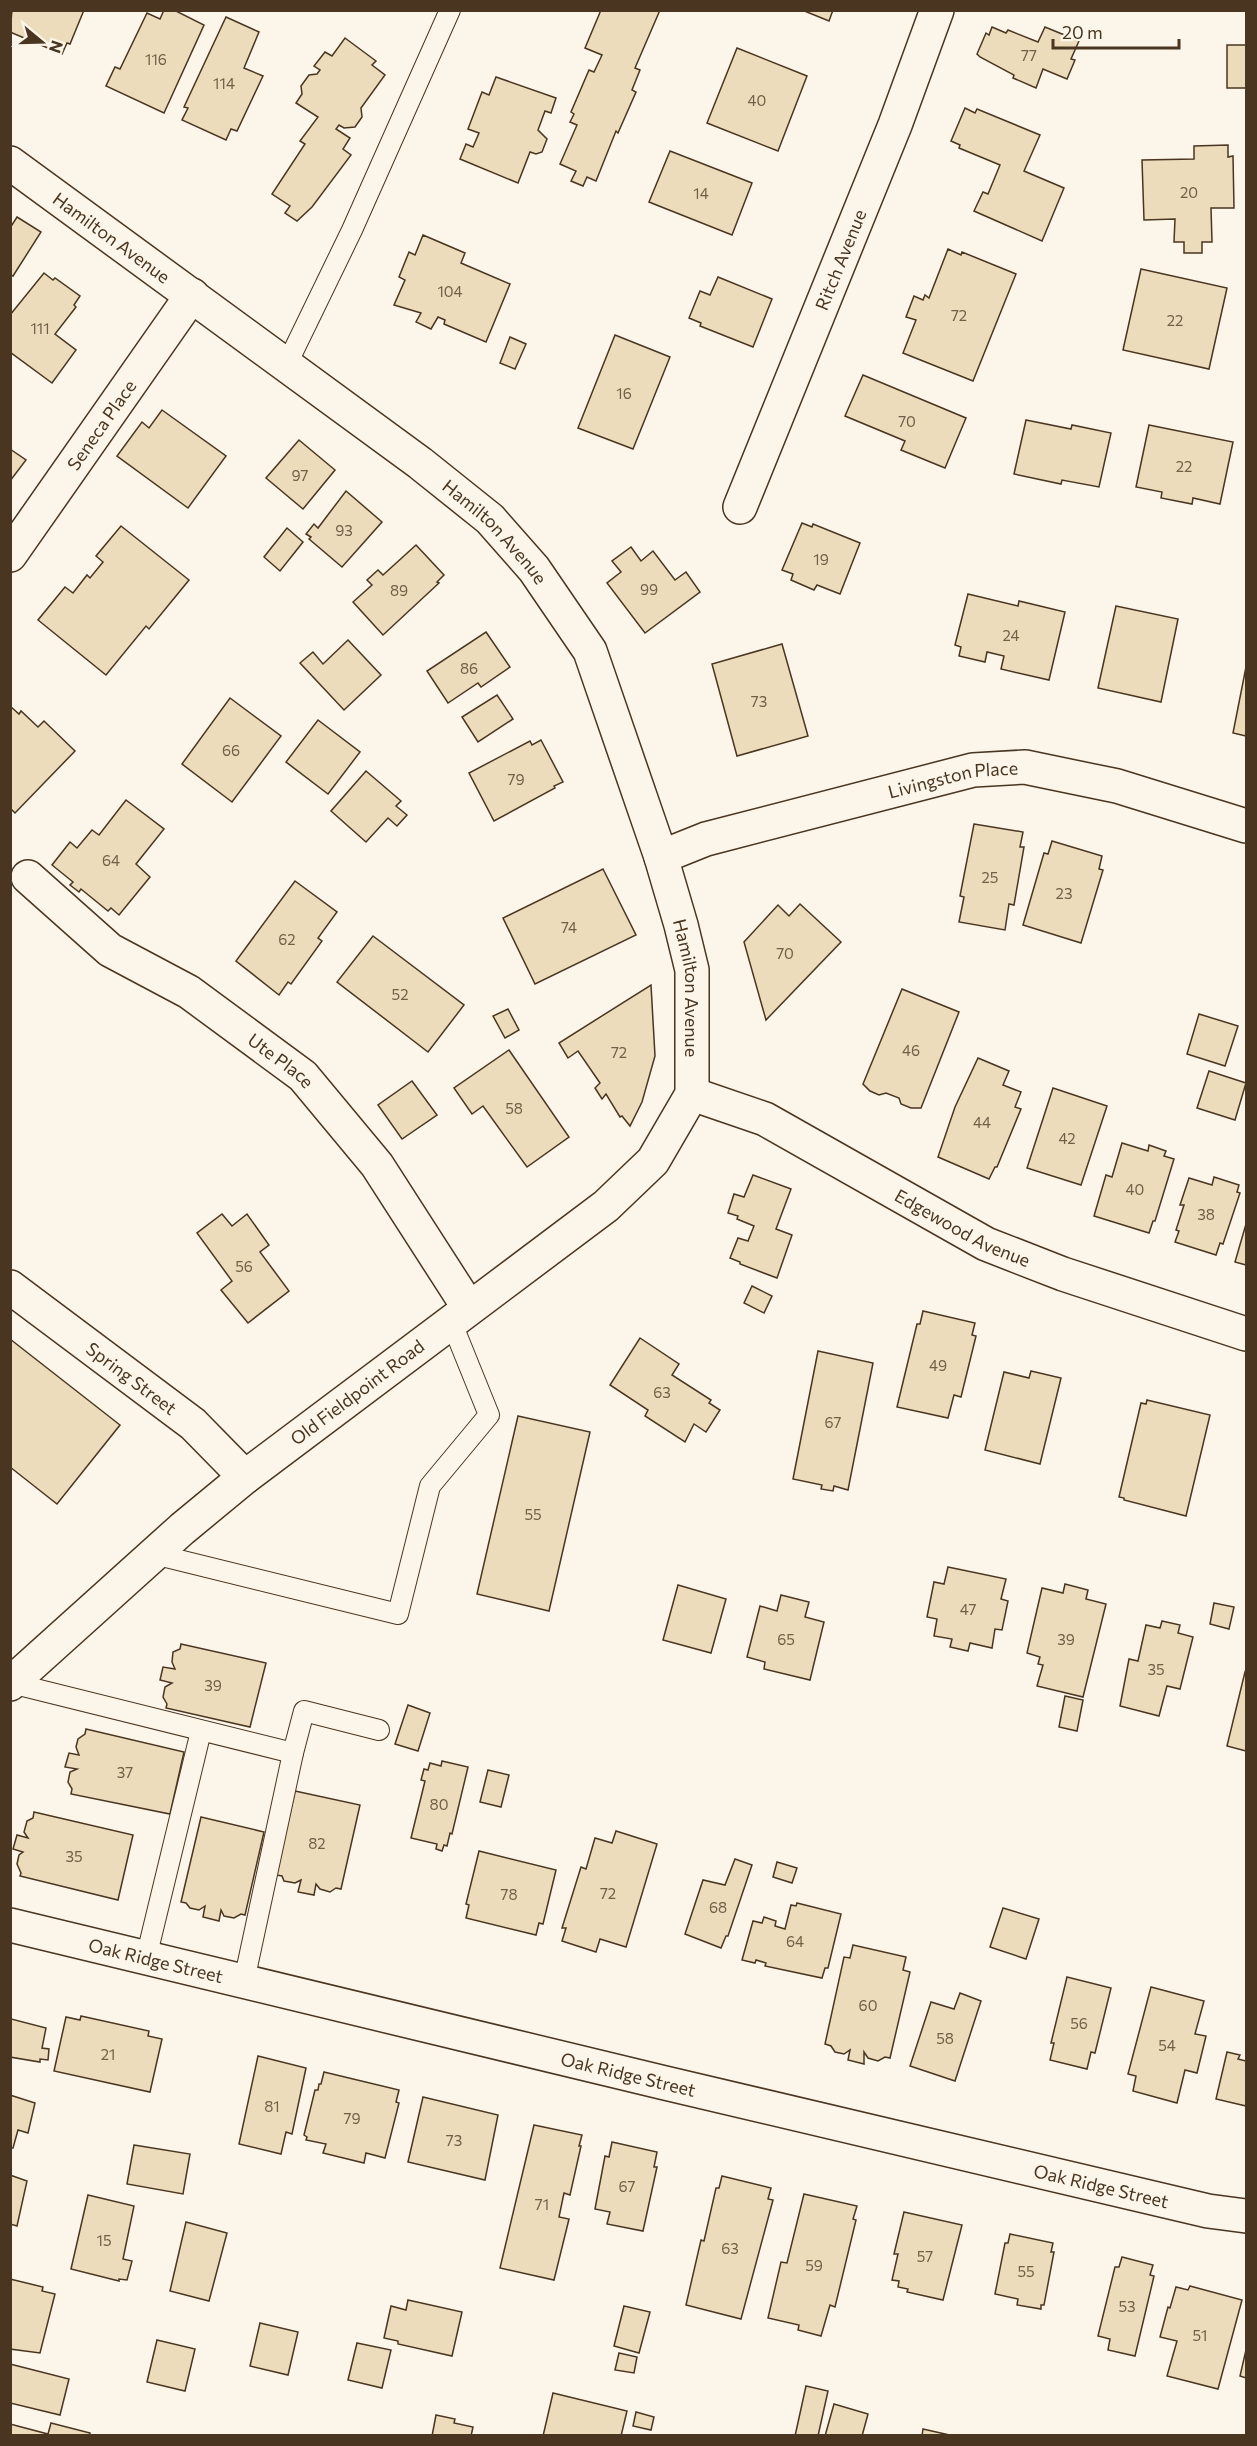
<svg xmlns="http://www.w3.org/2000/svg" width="1257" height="2446" viewBox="0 0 1257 2446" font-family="Commissioner,sans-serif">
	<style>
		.building { fill: #ecdcbc; stroke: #4a3520; stroke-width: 1.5 }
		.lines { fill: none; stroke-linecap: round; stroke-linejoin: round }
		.lane-casing { stroke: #4a3520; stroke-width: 22 }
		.street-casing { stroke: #4a3520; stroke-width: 36 }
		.secondary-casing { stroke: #4a3520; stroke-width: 36 }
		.lane { stroke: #fbf6e9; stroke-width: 20 }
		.street { stroke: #fbf6e9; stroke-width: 33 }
		.secondary { stroke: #fbf6e9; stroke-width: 33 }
		.labels { text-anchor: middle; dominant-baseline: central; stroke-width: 4.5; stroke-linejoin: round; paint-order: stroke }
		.number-label { font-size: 15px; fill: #725f47 }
		.street-label { font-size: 18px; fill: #4a3520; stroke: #fbf6e9 }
	</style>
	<rect width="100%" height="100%" fill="#fbf6e9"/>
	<g class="building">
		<path d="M12,10H84L70,44L67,43L62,54L10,32Z"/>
		<path d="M164,10H174L204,25L164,113L106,86L115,67L120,69L147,13L160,19Z"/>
		<path d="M601,10H660L635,68L640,70L632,90L636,92L618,133L616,131L596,181L587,177L583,186L571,181L576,171L560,164L577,125L570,122L574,114L571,112L589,70L594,72L602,55L585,48Z"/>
		<path d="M802,10H833L829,21Z"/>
		<path d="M226,17L259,32L244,68L263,76L237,131L231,129L226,140L182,120L188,108L184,107Z"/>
		<path d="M992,27L1006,33L1008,30L1038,42L1045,27L1079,41L1071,59L1075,60L1067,79L1043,69L1036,88L1013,78L1014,75L980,57L977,54L986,33L989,35Z"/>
		<path d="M345,38L376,61L372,65L385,75L361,108L362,117L355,127L344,128L339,125L336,129L350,138L343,149L351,155L312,207L297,221L285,213L290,206L272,194L305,144L300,141L318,117L296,103L302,94L301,86L309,75L317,74L320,70L314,66L325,52L332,56Z"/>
		<rect x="1227" y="45" width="19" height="43"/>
		<path d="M737,48L807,76L778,151L707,123Z"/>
		<path d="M496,77L556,98L551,113L545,111L538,130L547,139L542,152L536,154L530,152L518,183L460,159L466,144L473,147L479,133L468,129L482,92L489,95Z"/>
		<path d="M965,108L975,113L977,109L1040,135L1024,171L1064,188L1042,241L974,211L983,192L988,194L1000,165L959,148L960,145L951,141Z"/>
		<path d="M1228,145V157L1233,156L1234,208H1211L1212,242H1202V253H1184V242H1174L1175,219L1144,220L1142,160L1194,159V146Z"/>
		<path d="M670,151L752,183L732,235L649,202Z"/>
		<path d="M17,217L41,232L13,276L10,275V228Z"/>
		<path d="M423,235L465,253L461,263L510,284L486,342L444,324L445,320L438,317L431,329L416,322L421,313L394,305L405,280L399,277L409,252L415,255Z"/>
		<path d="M948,249L961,255L962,252L1016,274L973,381L903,353L916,320L906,317L914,296L923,300L925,295L929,298Z"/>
		<path d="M1141,269L1227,288L1209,369L1123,350Z"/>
		<path d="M44,273L53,280L55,278L80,296L74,305L76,307L55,334L76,350L52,383L10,352V315Z"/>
		<path d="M718,277L772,299L753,347L700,326L701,323L689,318L700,291L710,295Z"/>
		<path d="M615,335L670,357L633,449L578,428Z"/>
		<path d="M510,337L526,344L515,369L500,363Z"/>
		<path d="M863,375L966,418L945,468L901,450L905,441L845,416Z"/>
		<path d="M162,410L226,456L188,508L117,456L142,422L149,428Z"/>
		<path d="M1026,420L1071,429L1072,425L1111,433L1099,487L1062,480L1061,484L1014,474Z"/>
		<path d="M1149,425L1233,442L1220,504L1193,498L1192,504L1161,498L1162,492L1136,487Z"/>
		<path d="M299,440L335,470L303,509L266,478Z"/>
		<path d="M10,449L26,460L10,481Z"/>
		<path d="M346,491L382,522L342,567L309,539L311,537L306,534L314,524L318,528Z"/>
		<path d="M802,523L812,527L813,524L860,543L840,594L817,585L814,590L791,580L793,574L782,570Z"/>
		<path d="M121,526L189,580L149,629L146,626L106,675L38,620L65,587L73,593L87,575L90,578L103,562L96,556Z"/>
		<path d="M287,528L303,542L280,571L264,557Z"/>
		<path d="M416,545L444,575L437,582L439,583L383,635L353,602L372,585L367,580L378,570L383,575Z"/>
		<path d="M631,547L641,561L653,551L675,580L686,572L700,592L645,633L607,583L621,572L612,561Z"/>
		<path d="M968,594L1018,606L1019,601L1065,612L1049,680L1001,669L1004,656L987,652L985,662L959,656L961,647L955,645Z"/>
		<path d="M1116,606L1178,619L1161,702L1098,688Z"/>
		<path d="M486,632L510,667L481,687L478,683L448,703L427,671Z"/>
		<path d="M348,640L381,675L344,710L300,663L313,652L323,664Z"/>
		<path d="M782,644L808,736L737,756L712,664Z"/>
		<path d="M1246,667V736L1233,733Z"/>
		<path d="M497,695L513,719L478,742L462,717Z"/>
		<path d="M230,698L281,736L232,802L182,764Z"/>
		<path d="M10,706L19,714L21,711L38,727L44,721L75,751L15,813L10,808Z"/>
		<path d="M318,720L360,752L328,794L286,762Z"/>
		<path d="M541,740L563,782L554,786L555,788L494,821L469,773L530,741L532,745Z"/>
		<path d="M366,771L401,801L396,806L407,815L397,826L388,818L366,842L331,811Z"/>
		<path d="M126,800L164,829L136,864L150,877L119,915L111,908L108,911L81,889L79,892L70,885L73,882L52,865L70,842L77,848L92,830L99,835Z"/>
		<path d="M974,824L1023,832L1020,847H1024L1014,905L1009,904L1005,930L959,922L964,897L960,896Z"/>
		<path d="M1052,841L1102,856L1099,869L1103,870L1081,943L1023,925L1044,853L1048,854Z"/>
		<path d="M603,869L636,935L535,984L503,918Z"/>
		<path d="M295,881L337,912L318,938L322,941L291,984L288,982L279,995L236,961Z"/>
		<path d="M800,904L841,942L766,1020L744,942L778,905L789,916Z"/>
		<path d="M373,936L464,1005L428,1052L337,982Z"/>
		<path d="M651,985L655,1056L642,1102L630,1126L622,1116L620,1117L606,1094L602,1099L595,1088L600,1083L578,1051L568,1058L559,1043Z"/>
		<path d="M902,989L959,1012L921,1108H911L901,1104L899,1098L886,1093L879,1095L870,1091L863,1084Z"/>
		<path d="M508,1009L519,1030L505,1038L493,1016Z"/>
		<path d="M1199,1014L1238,1026L1225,1066L1187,1054Z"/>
		<path d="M509,1050L569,1137L527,1167L483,1106L472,1114L454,1088Z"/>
		<path d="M978,1058L1009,1071L1003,1085L1021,1092L1015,1107L1021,1109L997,1167H995L989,1179L938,1157L955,1107Z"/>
		<path d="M1209,1071L1246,1083L1235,1120L1197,1108Z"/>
		<path d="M412,1081L437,1115L402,1139L378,1105Z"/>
		<path d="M1053,1088L1107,1106L1081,1185L1027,1168Z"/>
		<path d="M1122,1143L1148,1151L1149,1145L1166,1151L1164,1156L1174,1159L1155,1221H1153L1149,1233L1094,1216L1106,1175L1112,1177Z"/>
		<path d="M753,1175L791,1189L776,1229L792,1235L777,1278L740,1264V1262L730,1258L738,1238L748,1241L754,1226L737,1219L738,1216L728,1213L734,1194L744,1197Z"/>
		<path d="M1214,1177L1239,1185L1237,1192L1240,1193L1223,1244L1220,1243L1216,1255L1175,1242L1179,1231L1176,1230L1184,1205H1180L1189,1178L1212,1185Z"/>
		<path d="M222,1214L232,1226L247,1214L269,1245L260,1252L289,1291L248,1323L221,1290L232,1281L197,1233Z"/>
		<path d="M1246,1224V1265L1235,1262Z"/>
		<path d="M752,1286L772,1296L764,1313L744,1303Z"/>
		<path d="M923,1311L975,1323L972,1335L976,1336L961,1397L954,1395L948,1418L897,1407L917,1324H920Z"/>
		<path d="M640,1338L679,1364L672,1375L711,1400L709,1403L720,1410L706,1432L694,1424L685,1442L645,1416L648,1410L610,1385Z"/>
		<path d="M10,1339L120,1425L57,1504L10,1467Z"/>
		<path d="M818,1351L873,1363L848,1490L834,1486L833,1491L821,1489L822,1485L793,1479Z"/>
		<path d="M1031,1371L1061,1378L1040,1464L985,1450L1004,1372L1029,1378Z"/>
		<path d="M1147,1400L1210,1415L1186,1516L1124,1500V1498L1119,1497L1141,1403L1146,1404Z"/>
		<path d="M518,1416L590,1432L549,1611L477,1594Z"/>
		<path d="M948,1567L1006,1579L1001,1599L1008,1601L1002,1630L995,1629L992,1648L970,1643L968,1651L950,1647L952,1639L934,1636L937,1619L927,1617L934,1582L944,1584Z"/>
		<path d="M1065,1584L1088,1590L1086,1599L1106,1604L1083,1697L1037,1686L1043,1665L1038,1664L1040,1657L1027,1653L1042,1588L1063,1593Z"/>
		<path d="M678,1585L726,1599L711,1653L663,1640Z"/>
		<path d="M781,1595L809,1602L805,1617L824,1622L810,1680L764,1669L765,1662L747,1657L760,1606L777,1611Z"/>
		<path d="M1214,1603L1234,1607L1229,1629L1210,1624Z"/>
		<path d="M1162,1621L1180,1625L1178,1633L1193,1637L1180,1689L1167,1686L1159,1716L1120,1706L1129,1659L1138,1661L1146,1625L1160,1628Z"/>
		<path d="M181,1644L266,1663L250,1727L166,1708L167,1704L163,1697L165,1687L172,1683L160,1680L163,1667L175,1669L172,1662L173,1652L180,1649Z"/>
		<path d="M1245,1672L1246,1673V1751L1227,1746Z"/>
		<path d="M1065,1696L1083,1700L1077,1731L1059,1727Z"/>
		<path d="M408,1705L430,1713L418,1751L395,1744Z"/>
		<path d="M86,1729L184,1752L170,1814L71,1794L72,1789L68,1782L70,1772L77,1769L65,1767L69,1753L79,1755L76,1747L78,1739L85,1734Z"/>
		<path d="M442,1761L468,1767L452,1834L450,1833L447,1846L444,1845L442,1851L436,1849L437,1844L411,1838L425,1781L421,1780L424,1769L428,1770L430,1763L441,1766Z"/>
		<path d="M488,1770L509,1775L501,1807L480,1802Z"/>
		<path d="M295,1791L360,1805L341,1889L336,1888L330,1892L320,1889L316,1884L314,1895L298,1892L301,1880L295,1883L284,1881L282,1876L276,1875Z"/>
		<path d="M34,1812L133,1835L118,1900L20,1876L21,1873L17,1864L19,1855L23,1852L13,1849L17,1835L28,1838L24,1832L27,1821L33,1818Z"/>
		<path d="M201,1817L264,1832L245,1915L241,1914L234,1918L224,1916L221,1910L219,1921L203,1917L205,1906L199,1910L190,1908L186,1903L181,1902Z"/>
		<path d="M616,1831L657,1844L626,1947L600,1939L596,1952L562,1941L566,1928H562L581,1867L586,1869L595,1838L612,1843Z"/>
		<path d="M479,1851L556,1870L543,1924L539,1923L536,1935L466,1918L469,1905L466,1904Z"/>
		<path d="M735,1859L752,1865L728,1936H726L721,1948L685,1934L703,1880L725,1885Z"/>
		<path d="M777,1862L797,1868L792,1883L773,1877Z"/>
		<path d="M797,1903L841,1914L828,1968H825L822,1978L765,1966L766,1963L756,1960L755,1963L742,1960L753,1921L762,1923L764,1917L776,1921L775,1926L785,1929L791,1905L796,1906Z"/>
		<path d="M1003,1908L1039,1919L1026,1959L990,1947Z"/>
		<path d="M853,1945L906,1957L903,1970L910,1972L890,2058L885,2057L878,2061L868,2058L864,2052V2064L848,2060L850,2050L844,2054L835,2052L831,2046L825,2044L844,1957L850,1958Z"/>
		<path d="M1067,1977L1111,1988L1095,2053L1091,2052L1087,2069L1050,2060L1054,2043H1051Z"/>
		<path d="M1151,1987L1204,2001L1195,2034L1206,2036L1197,2073L1185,2070L1177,2103L1133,2091L1136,2076L1128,2074Z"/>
		<path d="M960,1993L981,2001L955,2081L910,2066L931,2002L954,2009Z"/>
		<path d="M10,2011L11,2019L46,2028L42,2048L49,2049L48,2060L40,2059V2062L10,2057Z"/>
		<path d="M81,2016L149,2031L148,2036L162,2039L150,2092L54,2071L66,2017L80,2020Z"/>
		<path d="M1227,2052L1240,2055L1238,2059L1246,2061V2106L1216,2099Z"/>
		<path d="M258,2056L306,2068L292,2134L286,2132L281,2154L239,2144Z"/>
		<path d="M324,2072L399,2090L396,2102L399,2103L385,2158L366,2153L364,2163L323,2153L326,2144L306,2140L307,2137L304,2135L315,2090H318L319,2084H321Z"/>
		<path d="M10,2095L35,2103L28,2133L18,2130L13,2148H10Z"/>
		<path d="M423,2097L498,2115L485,2180L408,2162Z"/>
		<path d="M534,2125L582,2135L579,2146H581L570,2195L564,2193L559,2217L569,2219L554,2280L500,2268Z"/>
		<path d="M612,2142L657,2152L654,2167H657L643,2231L607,2224L610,2212L595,2209L605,2156L609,2157Z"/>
		<path d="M134,2145L190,2154L183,2194L127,2184Z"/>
		<path d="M10,2175L27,2181L17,2226L10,2224Z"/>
		<path d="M722,2176L771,2188L768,2199L773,2200L741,2319L686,2305L701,2240L704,2241L716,2188H719Z"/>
		<path d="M804,2194L857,2206L853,2219L856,2220L835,2307L830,2305L821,2336L798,2330L799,2325L768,2318L781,2262L787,2263Z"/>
		<path d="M88,2195L134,2206L123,2259L132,2261L127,2280L119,2279V2281L71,2269Z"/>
		<path d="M904,2212L962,2225L943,2300L907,2292L908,2289L898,2287L899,2281L892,2280L898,2254H894Z"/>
		<path d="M186,2222L227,2233L209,2301L170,2291Z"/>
		<path d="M1010,2234L1053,2243L1051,2252H1054L1044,2305H1041V2309L1017,2305L1018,2299L995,2294L1005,2243H1008Z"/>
		<path d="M1122,2257L1153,2265L1150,2275L1154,2276L1135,2356L1108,2350L1110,2339L1098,2336L1115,2267H1119Z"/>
		<path d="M10,2279L43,2287L42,2291L55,2294L40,2353L10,2349Z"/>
		<path d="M1190,2286L1242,2300L1218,2389L1167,2376L1177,2341L1160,2337L1168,2307L1170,2308L1176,2287L1188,2290Z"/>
		<path d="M408,2300L462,2312L452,2356L398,2344V2341L384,2338L391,2306L406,2310Z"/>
		<path d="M624,2306L650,2312L639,2353L614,2346Z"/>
		<path d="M260,2323L298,2332L288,2375L250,2366Z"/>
		<path d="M157,2340L195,2349L185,2391L147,2382Z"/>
		<path d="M357,2343L391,2350L382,2388L348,2380Z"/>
		<path d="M1246,2350V2378L1240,2376Z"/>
		<path d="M619,2353L637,2357L634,2373L615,2370Z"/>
		<path d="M10,2364L69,2379L60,2415L10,2403Z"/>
		<path d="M806,2386L828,2391L818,2436H795Z"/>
		<path d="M553,2393L627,2411L621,2436H543Z"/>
		<path d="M834,2404L868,2414L862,2436H825Z"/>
		<path d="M636,2412L654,2417L651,2430L633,2426Z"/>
		<path d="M436,2415L455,2419L454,2423L473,2427L471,2436H432Z"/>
		<path d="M51,2423L90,2433L89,2436H10V2424L48,2434Z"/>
		<path d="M923,2429L954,2436H922Z"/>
	</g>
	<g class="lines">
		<defs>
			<g id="lane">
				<path d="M286,366L352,230L450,10"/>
				<path d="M154,1554L398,1614L430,1486L489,1415L451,1321"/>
				<path d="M11,1683L293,1753L304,1711L379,1730"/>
				<path d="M146,1958L201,1731"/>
				<path d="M244,1981L293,1753"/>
			</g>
			<g id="street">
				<path id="s1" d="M740,507L895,125L937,10"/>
				<path id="s2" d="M10,555L192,295"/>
				<path id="s3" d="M661,857L706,839L973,770L1025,767L1117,786L1246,826"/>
				<path id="s4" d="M28,877L110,950L189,992L303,1076L377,1165L469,1308"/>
				<path id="s5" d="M692,1094L765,1119L986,1244L1063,1274L1246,1334"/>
				<path id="s6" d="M10,1287L193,1424L245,1477"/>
				<path id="s7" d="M10,1925L665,2083L1208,2211L1246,2216"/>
			</g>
			<g id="secondary">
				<path id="s8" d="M10,163L420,463L490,519L534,569L590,651L661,857L681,925L692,970V1094L653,1161L606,1206L245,1477L182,1529L10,1684"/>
			</g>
		</defs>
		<use href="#lane" class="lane-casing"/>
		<use href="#street" class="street-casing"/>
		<use href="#secondary" class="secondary-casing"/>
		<use href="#lane" class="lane"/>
		<use href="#street" class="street"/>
		<use href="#secondary" class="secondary"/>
	</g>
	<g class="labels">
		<g class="number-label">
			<text x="1029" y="55">77</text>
			<text x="156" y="59">116</text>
			<text x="224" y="83">114</text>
			<text x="757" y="100">40</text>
			<text x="1189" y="192">20</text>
			<text x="701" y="193">14</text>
			<text x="450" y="291">104</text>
			<text x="959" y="315">72</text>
			<text x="1175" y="320">22</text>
			<text x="40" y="328">111</text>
			<text x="624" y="393">16</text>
			<text x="907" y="421">70</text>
			<text x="1184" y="466">22</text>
			<text x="300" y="475">97</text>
			<text x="344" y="530">93</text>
			<text x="821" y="559">19</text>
			<text x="649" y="589">99</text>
			<text x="399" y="590">89</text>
			<text x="1011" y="635">24</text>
			<text x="469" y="668">86</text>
			<text x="759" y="701">73</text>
			<text x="231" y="750">66</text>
			<text x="516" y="779">79</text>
			<text x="111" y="860">64</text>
			<text x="990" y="877">25</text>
			<text x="1064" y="893">23</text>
			<text x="569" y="927">74</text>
			<text x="287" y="939">62</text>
			<text x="785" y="953">70</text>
			<text x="400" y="994">52</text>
			<text x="911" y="1050">46</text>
			<text x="619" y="1052">72</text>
			<text x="514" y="1108">58</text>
			<text x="982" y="1122">44</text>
			<text x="1067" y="1138">42</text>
			<text x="1135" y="1189">40</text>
			<text x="1206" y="1214">38</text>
			<text x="244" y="1266">56</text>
			<text x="938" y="1365">49</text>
			<text x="662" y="1392">63</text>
			<text x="833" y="1422">67</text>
			<text x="533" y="1514">55</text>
			<text x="968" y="1609">47</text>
			<text x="786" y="1639">65</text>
			<text x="1066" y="1639">39</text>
			<text x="1156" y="1669">35</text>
			<text x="213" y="1685">39</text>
			<text x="125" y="1772">37</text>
			<text x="439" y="1804">80</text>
			<text x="317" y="1843">82</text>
			<text x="74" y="1856">35</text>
			<text x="608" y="1893">72</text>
			<text x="509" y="1894">78</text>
			<text x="718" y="1907">68</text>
			<text x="795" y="1941">64</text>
			<text x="868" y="2005">60</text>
			<text x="1079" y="2023">56</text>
			<text x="945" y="2038">58</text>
			<text x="1167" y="2045">54</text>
			<text x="108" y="2054">21</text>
			<text x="272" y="2106">81</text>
			<text x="352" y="2118">79</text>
			<text x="454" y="2140">73</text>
			<text x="627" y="2186">67</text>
			<text x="542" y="2204">71</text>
			<text x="104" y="2240">15</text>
			<text x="730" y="2248">63</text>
			<text x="925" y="2256">57</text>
			<text x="814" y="2265">59</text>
			<text x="1026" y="2271">55</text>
			<text x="1127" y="2306">53</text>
			<text x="1200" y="2335">51</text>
		</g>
		<g class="street-label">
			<text stroke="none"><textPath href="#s8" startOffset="126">Hamilton Avenue</textPath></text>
			<text stroke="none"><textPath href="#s1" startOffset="267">Ritch Avenue</textPath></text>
			<text stroke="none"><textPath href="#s2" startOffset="159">Seneca Place</textPath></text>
			<text stroke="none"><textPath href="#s8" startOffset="610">Hamilton Avenue</textPath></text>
			<text stroke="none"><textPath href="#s3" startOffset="303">Livingston Place</textPath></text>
			<text stroke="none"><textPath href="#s8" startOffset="1116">Hamilton Avenue</textPath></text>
			<text stroke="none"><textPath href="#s4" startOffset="314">Ute Place</textPath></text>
			<text stroke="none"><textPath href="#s5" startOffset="303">Edgewood Avenue</textPath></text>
			<text stroke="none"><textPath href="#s6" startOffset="152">Spring Street</textPath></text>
			<text transform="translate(357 1392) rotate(-37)">Old Fieldpoint Road</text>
			<text stroke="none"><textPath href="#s7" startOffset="150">Oak Ridge Street</textPath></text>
			<text stroke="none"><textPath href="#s7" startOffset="636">Oak Ridge Street</textPath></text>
			<text stroke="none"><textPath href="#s7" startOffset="1122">Oak Ridge Street</textPath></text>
		</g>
	</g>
	<rect width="1257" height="2446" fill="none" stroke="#4a3520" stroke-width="24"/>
	<g transform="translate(42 42) rotate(109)" stroke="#fbf6e9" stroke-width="4.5" paint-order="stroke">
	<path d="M0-4.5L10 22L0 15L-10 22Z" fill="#4a3520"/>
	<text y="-9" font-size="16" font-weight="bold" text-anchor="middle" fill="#4a3520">N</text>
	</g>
	<path d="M1053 39v9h126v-9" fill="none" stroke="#4a3520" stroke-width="3"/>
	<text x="1062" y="39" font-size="18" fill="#4a3520" stroke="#fbf6e9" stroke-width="4.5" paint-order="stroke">20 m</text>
</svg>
